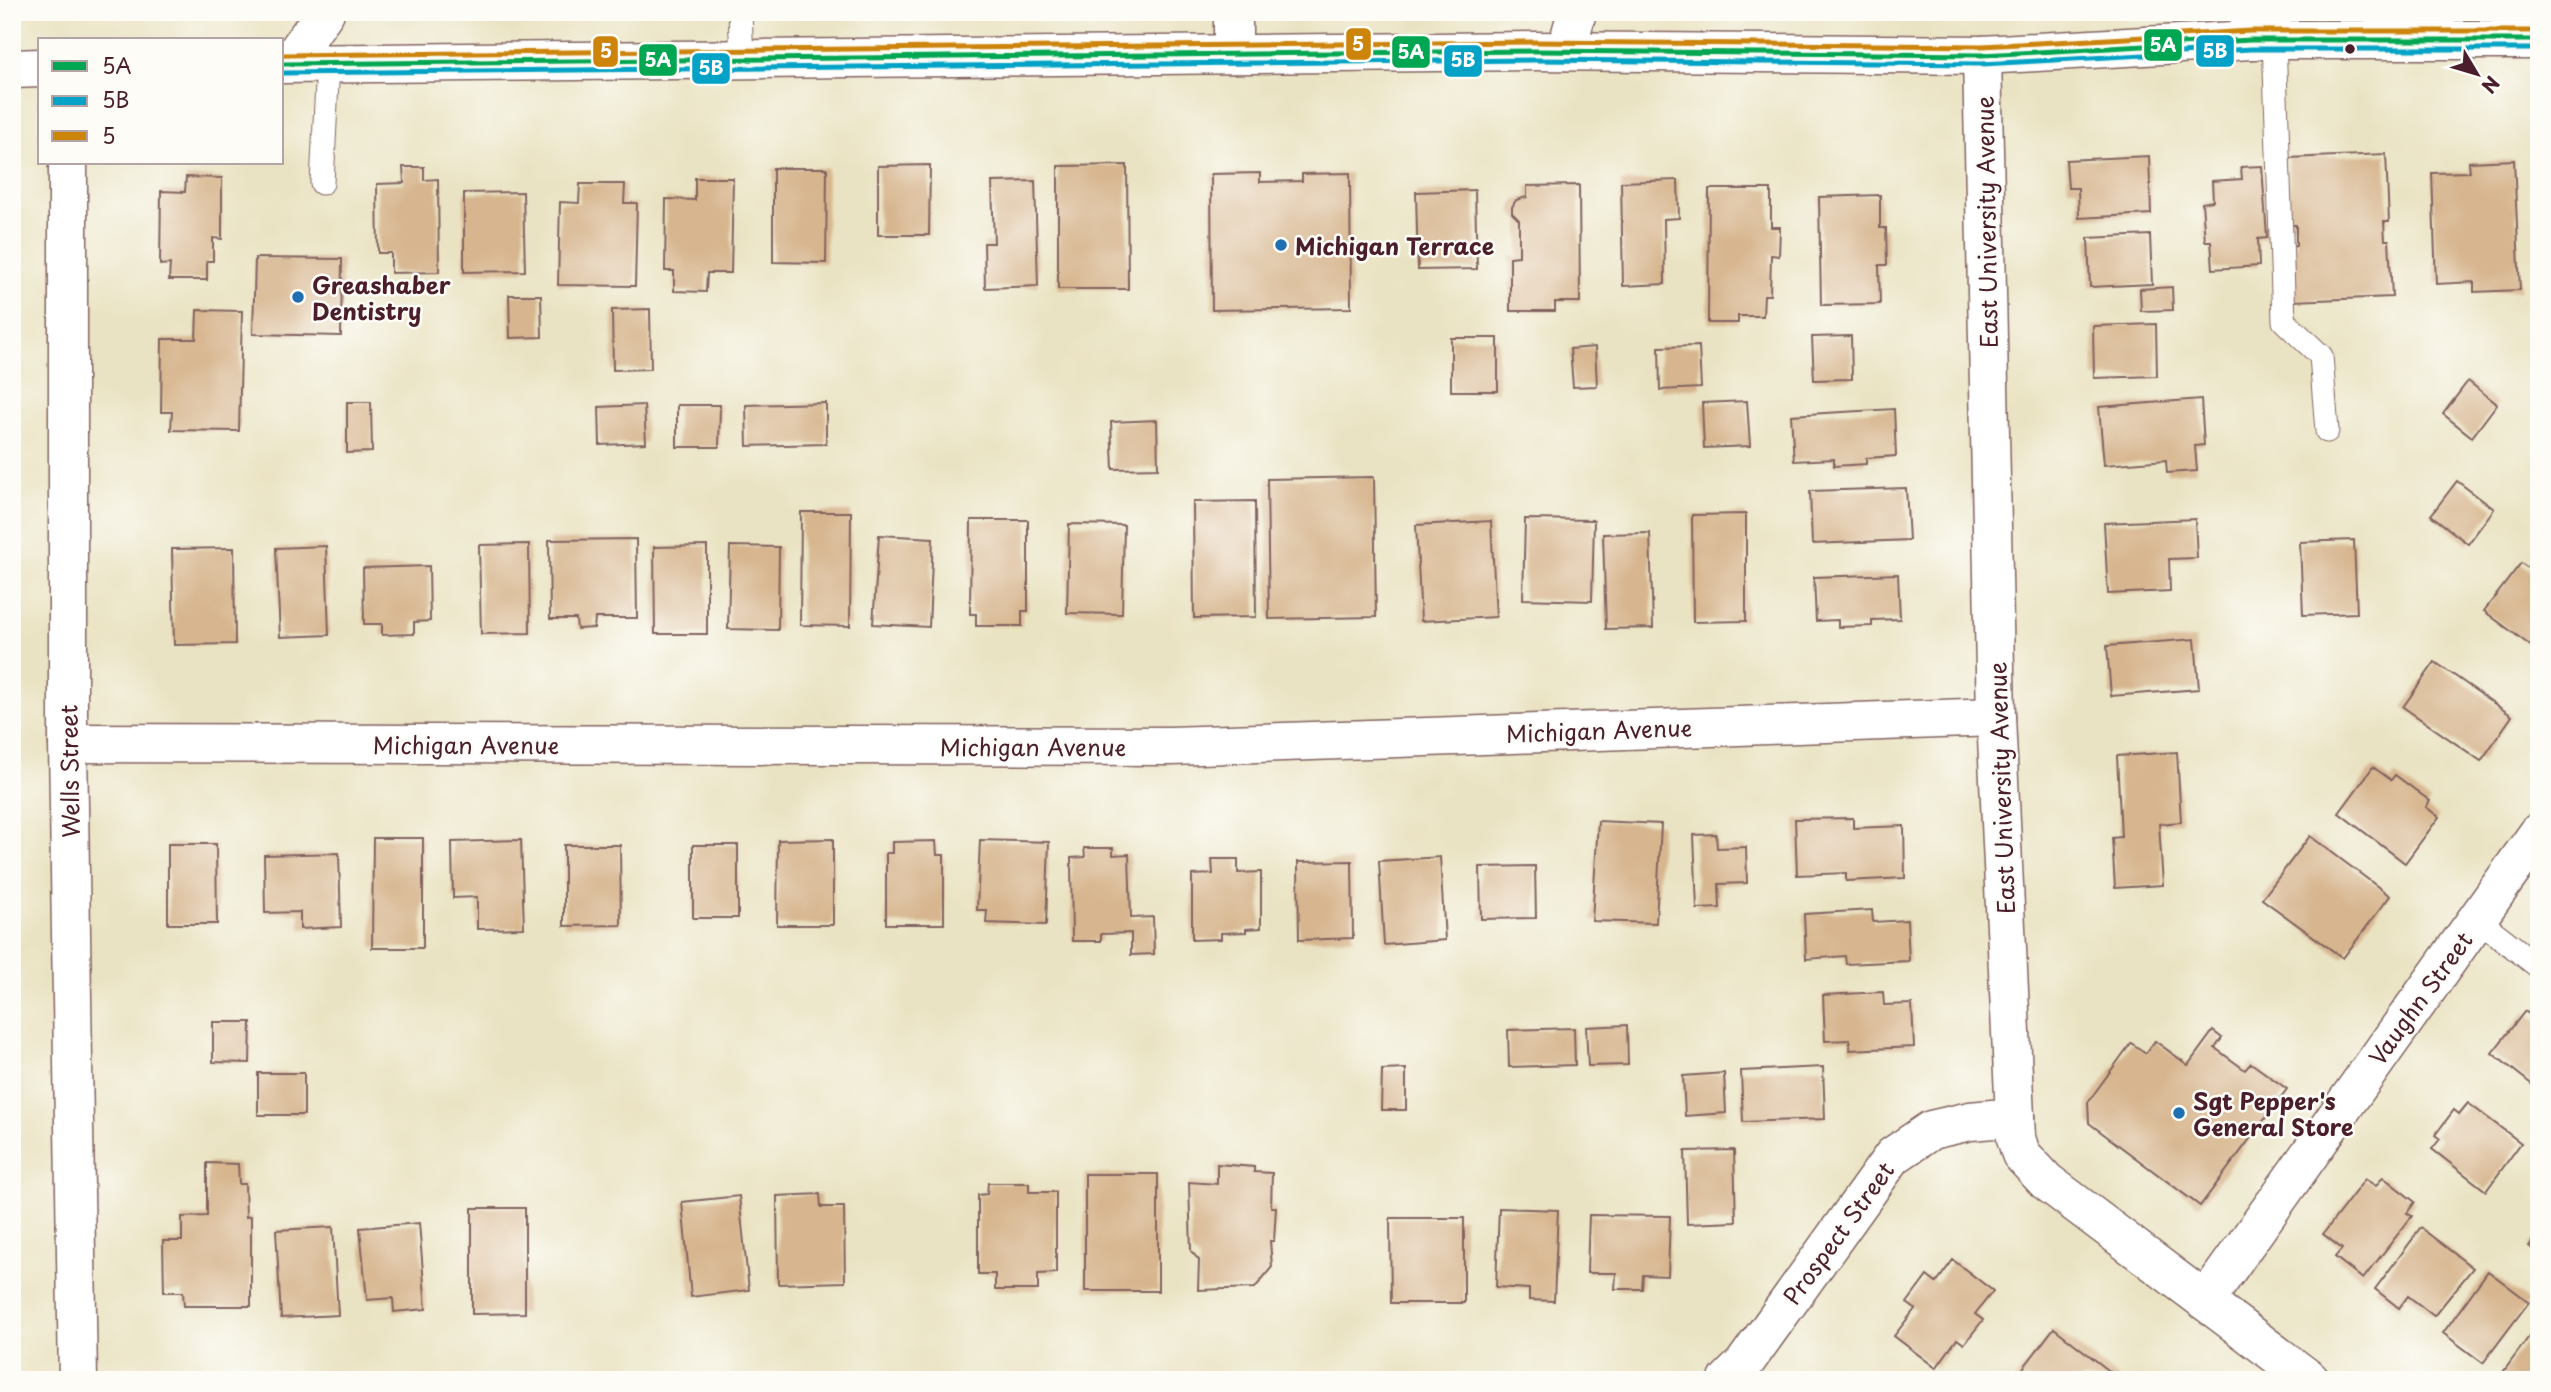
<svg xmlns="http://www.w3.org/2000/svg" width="2551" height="1392" viewBox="0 0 2551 1392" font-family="'Playpen Sans',sans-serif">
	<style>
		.building { fill: #d7b68f }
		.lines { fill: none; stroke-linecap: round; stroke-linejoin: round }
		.service-casing { stroke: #826460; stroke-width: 25 }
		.minor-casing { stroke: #826460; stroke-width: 41 }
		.secondary-casing { stroke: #826460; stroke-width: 41 }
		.service { stroke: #fff; stroke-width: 23 }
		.minor { stroke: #fff; stroke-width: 38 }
		.secondary { stroke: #fff; stroke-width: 38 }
		.bus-1-casing { stroke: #fdfcf7; stroke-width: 10 }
		.bus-2-casing { stroke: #fdfcf7; stroke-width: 10 }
		.bus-3-casing { stroke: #fdfcf7; stroke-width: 10 }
		.bus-1 { stroke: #00a651; stroke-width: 5 }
		.bus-2 { stroke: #04a2c6; stroke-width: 5 }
		.bus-3 { stroke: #cc840b; stroke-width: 5 }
		.bus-dot { fill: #4a1f2b; stroke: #fdfcf7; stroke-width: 2.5 }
		.poi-dot { fill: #1f6fb2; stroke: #fdfcf7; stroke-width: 2.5 }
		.labels { text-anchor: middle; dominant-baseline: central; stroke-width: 5; stroke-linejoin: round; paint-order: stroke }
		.street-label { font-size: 23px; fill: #4a1f2b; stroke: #fdfcf7 }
		.poi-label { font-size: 23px; font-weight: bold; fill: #4a1f2b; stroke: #fdfcf7; text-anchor: start }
		.line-badge { stroke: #fdfcf7; stroke-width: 2.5 }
		.badge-label { font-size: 19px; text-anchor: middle; font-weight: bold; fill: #fff }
	</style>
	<rect width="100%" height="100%" fill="#fdfcf7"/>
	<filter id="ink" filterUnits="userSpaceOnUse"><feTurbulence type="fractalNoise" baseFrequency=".0143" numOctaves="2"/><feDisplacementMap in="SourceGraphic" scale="14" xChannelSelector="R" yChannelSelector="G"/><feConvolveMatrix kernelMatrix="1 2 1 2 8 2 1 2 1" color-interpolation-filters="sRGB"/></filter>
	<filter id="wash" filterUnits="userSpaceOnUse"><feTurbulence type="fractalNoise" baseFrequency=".00686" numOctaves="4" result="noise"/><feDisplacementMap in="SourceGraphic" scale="28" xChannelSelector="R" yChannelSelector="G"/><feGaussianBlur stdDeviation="1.57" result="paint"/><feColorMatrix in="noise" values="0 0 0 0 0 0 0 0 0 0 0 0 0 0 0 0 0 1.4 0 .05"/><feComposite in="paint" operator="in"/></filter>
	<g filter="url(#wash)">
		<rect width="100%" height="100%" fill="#eae3c3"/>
		<g id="blocks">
			<g class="building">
				<path d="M2386,154L2389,222H2384L2385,240H2389L2392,297L2293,301L2291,247L2296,246V225H2290L2288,158Z"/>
				<path d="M2149,156L2151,214L2079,218L2078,188H2068L2066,160Z"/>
				<path d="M2514,160L2520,290L2474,292V282L2436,284L2432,173L2470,172L2469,162Z"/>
				<path d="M930,165L929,235H878V166Z"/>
				<path d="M1127,165L1128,289H1058V166Z"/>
				<path d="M2262,166L2267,238L2258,239L2259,266L2213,269L2211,241H2205L2202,203L2213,201L2212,181L2242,179L2241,167Z"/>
				<path d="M403,167H424V180L438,179L439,272L391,273V253H378L377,184L404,183Z"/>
				<path d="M773,168H827L826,263L773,262Z"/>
				<path d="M1260,173V182L1302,181V174L1350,173L1351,308L1212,310L1211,174Z"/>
				<path d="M186,177L222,178V239L213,238V261H207V280H169L170,264L160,265L161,191L185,192Z"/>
				<path d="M695,178H733L731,273H707L706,292L674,291V271H665L666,199L695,200Z"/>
				<path d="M1678,180L1679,218L1664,219L1665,284L1623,286L1621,182Z"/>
				<path d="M1035,181L1038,286L985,288L984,243H994L992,182Z"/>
				<path d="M580,184H625L624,203H637L635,286L558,285L560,202L579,203Z"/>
				<path d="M1579,185L1580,302H1555V311H1510V257L1519,256V220L1512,213V207L1516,200L1527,197V186Z"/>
				<path d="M1709,189H1771V227H1780L1779,256L1771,255L1770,295H1764L1763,316H1738V323H1708Z"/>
				<path d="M1475,190L1477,269L1418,270L1416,192Z"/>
				<path d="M523,192L525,271L464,272V193Z"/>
				<path d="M1880,195V228H1886L1887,265H1879L1880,304L1821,305L1819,197Z"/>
				<path d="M2150,235L2152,284L2090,287L2088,238Z"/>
				<path d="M255,258L342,259L341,336L253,334Z"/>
				<path d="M2172,287L2173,310L2141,311L2140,289Z"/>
				<path d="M509,295H541L542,337L510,338Z"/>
				<path d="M650,309L651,369L613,370L612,310Z"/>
				<path d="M197,310L242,311L239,431L171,430L172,412H161L162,339H196Z"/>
				<path d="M2156,324L2157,376L2094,378L2093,326Z"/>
				<path d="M1851,336L1852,379L1814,380L1812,337Z"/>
				<rect x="1451" y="338" width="47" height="53"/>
				<path d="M1699,346L1701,388L1660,390L1659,347Z"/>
				<path d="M1595,347L1597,386L1573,387L1570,349Z"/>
				<path d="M2468,381L2497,404L2472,437L2443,414Z"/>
				<path d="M2201,399L2204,445L2195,446L2197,471L2167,473L2166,460L2104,465L2099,407Z"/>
				<path d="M1747,401L1750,446L1704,448L1702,403Z"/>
				<path d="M347,402H371L372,452L347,453Z"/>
				<path d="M826,403V444L747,446L746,405Z"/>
				<path d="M644,405L646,443L600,445L599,407Z"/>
				<path d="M677,405H720L719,447H677Z"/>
				<path d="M1894,409L1896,456L1866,458V464L1834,466V459L1794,461L1791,415Z"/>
				<path d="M1157,420L1158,468L1113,469L1111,422Z"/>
				<path d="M1374,477L1376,617L1269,619L1267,479Z"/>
				<path d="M2457,481L2494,509L2468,544L2431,515Z"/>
				<path d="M1906,488L1909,540L1812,544L1810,491Z"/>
				<path d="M1255,501L1256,617L1194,618L1193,502Z"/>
				<path d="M801,512H851L850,626L800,625Z"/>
				<path d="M1746,514V621L1693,622L1692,515Z"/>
				<path d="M1525,519L1594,520L1592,601L1523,599Z"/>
				<path d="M2195,519L2197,558L2169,559L2170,591L2108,594L2104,523Z"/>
				<path d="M971,520H1028V611H1022V626H976V614H970Z"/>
				<path d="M1491,521L1496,617L1421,621L1416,525Z"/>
				<path d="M1069,524L1124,525L1122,614L1067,613Z"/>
				<path d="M1650,533L1653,628L1606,629L1603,534Z"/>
				<path d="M879,535L933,538L929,627L873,624Z"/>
				<path d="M636,539L637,618H595L594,628L577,629L576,619H550L549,540Z"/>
				<path d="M2354,540L2357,613L2303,615L2300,542Z"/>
				<path d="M529,544L530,633L481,634L479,545Z"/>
				<path d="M326,546L329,635L280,637L276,548Z"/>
				<path d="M707,546V634H655L654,547Z"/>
				<path d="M730,546L779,547L778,630L728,629Z"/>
				<path d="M234,548L235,644L174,645L172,549Z"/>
				<path d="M2521,563L2539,576V652L2484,611Z"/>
				<path d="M429,566L430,621L414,622V634L382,635V624H364L363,568Z"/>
				<path d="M1898,574L1900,619L1872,620V626L1838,627V620L1816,621L1814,577Z"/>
				<path d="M2195,639L2199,689L2111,696L2107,646Z"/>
				<path d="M2435,662L2512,716L2481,761L2403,707Z"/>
				<path d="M2177,752L2181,822L2159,824L2163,885L2115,888L2112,838L2121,837L2117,756Z"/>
				<path d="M2373,767L2391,780L2395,775L2430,801L2426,807L2439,817L2405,863L2339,813Z"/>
				<path d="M1853,818V828L1904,826L1905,878L1846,881V873L1797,875L1795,819Z"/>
				<path d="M1598,821L1661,824L1656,923L1592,921Z"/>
				<path d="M1716,834L1717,848L1746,847L1747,883L1719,884L1720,908L1697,909L1694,835Z"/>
				<path d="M2310,836L2390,896L2343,958L2262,899Z"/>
				<path d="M373,838H423V948H372Z"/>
				<path d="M833,839V925H777L778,840Z"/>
				<path d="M521,840L524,928L477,929V897L453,898L452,842Z"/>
				<path d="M980,840L1049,842L1046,925L986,923L987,910H977Z"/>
				<path d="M936,841L937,855H944V924H886V853H892V842Z"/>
				<path d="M168,844H216L217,924H168Z"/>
				<path d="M564,845H620L621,925L564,926Z"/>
				<rect x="693" y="845" width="45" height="73"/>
				<path d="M1084,848H1113V855L1129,854L1131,918L1153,917L1154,954L1131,955V933L1101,934V941H1072L1071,858L1085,857Z"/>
				<path d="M339,853L341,927L300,929V912L265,913L264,855Z"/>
				<path d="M1440,857L1445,940L1384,945L1379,861Z"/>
				<path d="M1212,859H1238V873L1261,872V928L1246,929V932L1221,933V939L1192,940V875L1213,874Z"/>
				<path d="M1352,861L1353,938L1299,940L1298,862Z"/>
				<path d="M1535,866L1536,918L1481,919L1480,867Z"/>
				<path d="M1872,910L1873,922L1907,920L1909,961L1846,964L1845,956L1806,959L1804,914Z"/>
				<path d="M1883,992L1884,1005L1912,1004L1914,1047L1850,1050V1040L1825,1041L1823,995Z"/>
				<path d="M2525,1011L2539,1022V1090L2492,1053Z"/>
				<path d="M213,1022H251L250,1063L213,1062Z"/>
				<path d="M1627,1025L1628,1065L1588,1066L1586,1027Z"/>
				<path d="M1574,1028L1575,1065L1509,1067L1508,1030Z"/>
				<path d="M2213,1031L2222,1038L2215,1048L2245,1070L2251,1063L2287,1089L2200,1206L2089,1123L2088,1102L2131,1043L2146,1053L2155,1041L2188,1065Z"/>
				<path d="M1823,1067L1825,1119L1743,1122L1741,1071Z"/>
				<path d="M1406,1069V1110H1381L1382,1070Z"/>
				<rect x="258" y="1073" width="46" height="42"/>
				<path d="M1724,1073L1726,1113L1685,1116L1683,1076Z"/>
				<path d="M2468,1103L2521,1143L2486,1191L2432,1149L2440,1139L2435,1135L2454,1110L2459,1114Z"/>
				<path d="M1734,1150L1736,1222L1687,1224L1685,1151Z"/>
				<path d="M207,1163L238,1164L239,1184H245L246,1217L251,1216V1306H184L183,1292H164L163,1241H182V1217L207,1216Z"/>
				<path d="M1217,1164L1254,1167V1172L1272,1173L1271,1207H1276L1274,1241H1270L1272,1267L1255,1288L1198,1290L1199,1260L1191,1251L1189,1182L1217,1184Z"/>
				<rect x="1085" y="1174" width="73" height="117"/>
				<path d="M2383,1177L2415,1202L2407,1213L2412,1216L2363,1279L2335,1257L2342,1249L2323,1234L2365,1179L2376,1186Z"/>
				<path d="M988,1183H1029V1192H1056V1273L1038,1274V1290H995V1274H978V1195L987,1194Z"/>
				<path d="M820,1194L821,1207H844L845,1282L778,1284L777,1196Z"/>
				<path d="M739,1196L749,1290L691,1297L682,1202Z"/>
				<path d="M472,1208H525V1313L472,1314Z"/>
				<path d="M1499,1208L1558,1210L1554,1301L1529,1300V1289L1496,1287Z"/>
				<path d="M1589,1215L1670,1216L1668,1276L1643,1275L1642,1289H1615L1616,1273H1587Z"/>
				<path d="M1390,1218H1464V1303H1391Z"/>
				<path d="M419,1223L426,1309L394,1312L393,1298L367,1300L360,1228Z"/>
				<path d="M333,1227L338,1315L281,1318L276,1230Z"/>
				<path d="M2421,1228L2473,1268L2434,1316L2408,1296L2399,1308L2375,1289Z"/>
				<path d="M2539,1234V1254L2529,1246Z"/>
				<path d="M1953,1260L1993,1291L1975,1314L1983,1320L1964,1344L1957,1339L1936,1368L1894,1336L1915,1309L1907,1303L1927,1276L1936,1283Z"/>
				<path d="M2488,1271L2529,1302L2483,1363L2443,1333Z"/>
				<path d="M2539,1323V1380H2508L2501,1375Z"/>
				<path d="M2054,1328L2121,1380H2014Z"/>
			</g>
		</g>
	</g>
	<g filter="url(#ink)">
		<use href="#blocks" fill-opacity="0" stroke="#826460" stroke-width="2"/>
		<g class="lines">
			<defs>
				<g id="service">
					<path d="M740,12L742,59"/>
					<path d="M2274,40L2284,321L2321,356L2327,431"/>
					<path d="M322,183L328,63"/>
					<path d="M2477,919L2539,967"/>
				</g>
				<g id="minor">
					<path d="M1233,12V54"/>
					<path d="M2249,12L2251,40"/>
					<path d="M1566,51L1577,12"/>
					<path d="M1982,55L1996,717L2016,1138L2021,1154L2046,1181L2310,1380"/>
					<path d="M289,63L325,12"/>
					<path d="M68,163V743L78,1380"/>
					<path d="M68,743L1171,746L1996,717"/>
					<path d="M2205,1301L2539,832"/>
					<path d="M1728,1380L1744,1364L1893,1156L1931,1130L1970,1121L2015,1117"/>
				</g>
				<g id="secondary">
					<path d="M282,64L1534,51L1982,55L2251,40H2539"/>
					<path d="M12,69L40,68"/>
				</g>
			</defs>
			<use href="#service" class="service-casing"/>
			<use href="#minor" class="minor-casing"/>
			<use href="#secondary" class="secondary-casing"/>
			<use href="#service" class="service"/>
			<use href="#minor" class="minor"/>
			<use href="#secondary" class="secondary"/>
			<defs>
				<path id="bus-1" d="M282,64L1534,51L1982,55L2251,40H2539"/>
				<path id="bus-2" d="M282,73L1534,60L1982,64L2251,49H2539"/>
				<path id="bus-3" d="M282,55L1534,42L1982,46L2251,31H2539"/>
			</defs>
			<use href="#bus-1" class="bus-1-casing"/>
			<use href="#bus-2" class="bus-2-casing"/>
			<use href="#bus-3" class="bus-3-casing"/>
			<use href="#bus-1" class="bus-1"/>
			<use href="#bus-2" class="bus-2"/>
			<use href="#bus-3" class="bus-3"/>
		</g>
	</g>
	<circle class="bus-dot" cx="2350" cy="49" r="6"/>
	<g class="poi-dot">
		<circle cx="1281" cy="245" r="7"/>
		<circle cx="298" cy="297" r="7"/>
		<circle cx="2179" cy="1113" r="7"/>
	</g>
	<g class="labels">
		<g class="street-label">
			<text transform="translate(1986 222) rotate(-91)">East University Avenue</text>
			<text transform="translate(1599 730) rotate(-2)">Michigan Avenue</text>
			<text x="466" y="744">Michigan Avenue</text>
			<text x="1033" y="746">Michigan Avenue</text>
			<text transform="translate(69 771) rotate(-91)">Wells Street</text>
			<text transform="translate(2001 788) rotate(-92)">East University Avenue</text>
			<text transform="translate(2420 998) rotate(-54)">Vaughn Street</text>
			<text transform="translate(1838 1233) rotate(-54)">Prospect Street</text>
		</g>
		<g class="poi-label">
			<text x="1295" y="245">Michigan Terrace</text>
			<text x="312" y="284">Greashaber<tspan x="312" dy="26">Dentistry</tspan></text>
			<text x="2193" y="1100">Sgt Pepper's<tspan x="2193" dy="26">General Store</tspan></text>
		</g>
	</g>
	<g class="line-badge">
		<rect x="1345" y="27" width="27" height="34" rx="7" fill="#cc840b"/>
		<rect x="2143" y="28" width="40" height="34" rx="7" fill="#00a651"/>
		<rect x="2195" y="34" width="40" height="34" rx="7" fill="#04a2c6"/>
		<rect x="592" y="35" width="27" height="33" rx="7" fill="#cc840b"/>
		<rect x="1391" y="35" width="40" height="34" rx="7" fill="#00a651"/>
		<rect x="638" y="43" width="40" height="34" rx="7" fill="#00a651"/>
		<rect x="1443" y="44" width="40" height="34" rx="7" fill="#04a2c6"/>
		<rect x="691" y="52" width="40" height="33" rx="7" fill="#04a2c6"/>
	</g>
	<g class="badge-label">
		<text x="1358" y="51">5</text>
		<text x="2163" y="52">5A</text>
		<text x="2215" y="58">5B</text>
		<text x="606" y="58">5</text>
		<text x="1411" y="59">5A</text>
		<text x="658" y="67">5A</text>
		<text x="1463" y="67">5B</text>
		<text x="711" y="75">5B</text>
	</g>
	<rect width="2551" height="1392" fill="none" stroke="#fdfcf7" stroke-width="42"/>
	<rect x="38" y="38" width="245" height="126" fill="#fdfcf7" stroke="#b5a4a5" stroke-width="2"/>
	<rect x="52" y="61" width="35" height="10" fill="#00a651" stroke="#b5a4a5" stroke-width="2"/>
	<text x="102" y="74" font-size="21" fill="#4a1f2b">5A</text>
	<rect x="52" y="96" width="35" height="10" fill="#04a2c6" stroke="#b5a4a5" stroke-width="2"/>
	<text x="102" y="108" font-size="21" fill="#4a1f2b">5B</text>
	<rect x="52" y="131" width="35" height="10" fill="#cc840b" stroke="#b5a4a5" stroke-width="2"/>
	<text x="102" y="144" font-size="21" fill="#4a1f2b">5</text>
	<g transform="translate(2477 74) rotate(128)" stroke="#fdfcf7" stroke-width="5" paint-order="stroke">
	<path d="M0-5L12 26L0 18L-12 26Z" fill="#4a1f2b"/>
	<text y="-10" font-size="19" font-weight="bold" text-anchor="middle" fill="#4a1f2b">N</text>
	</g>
</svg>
